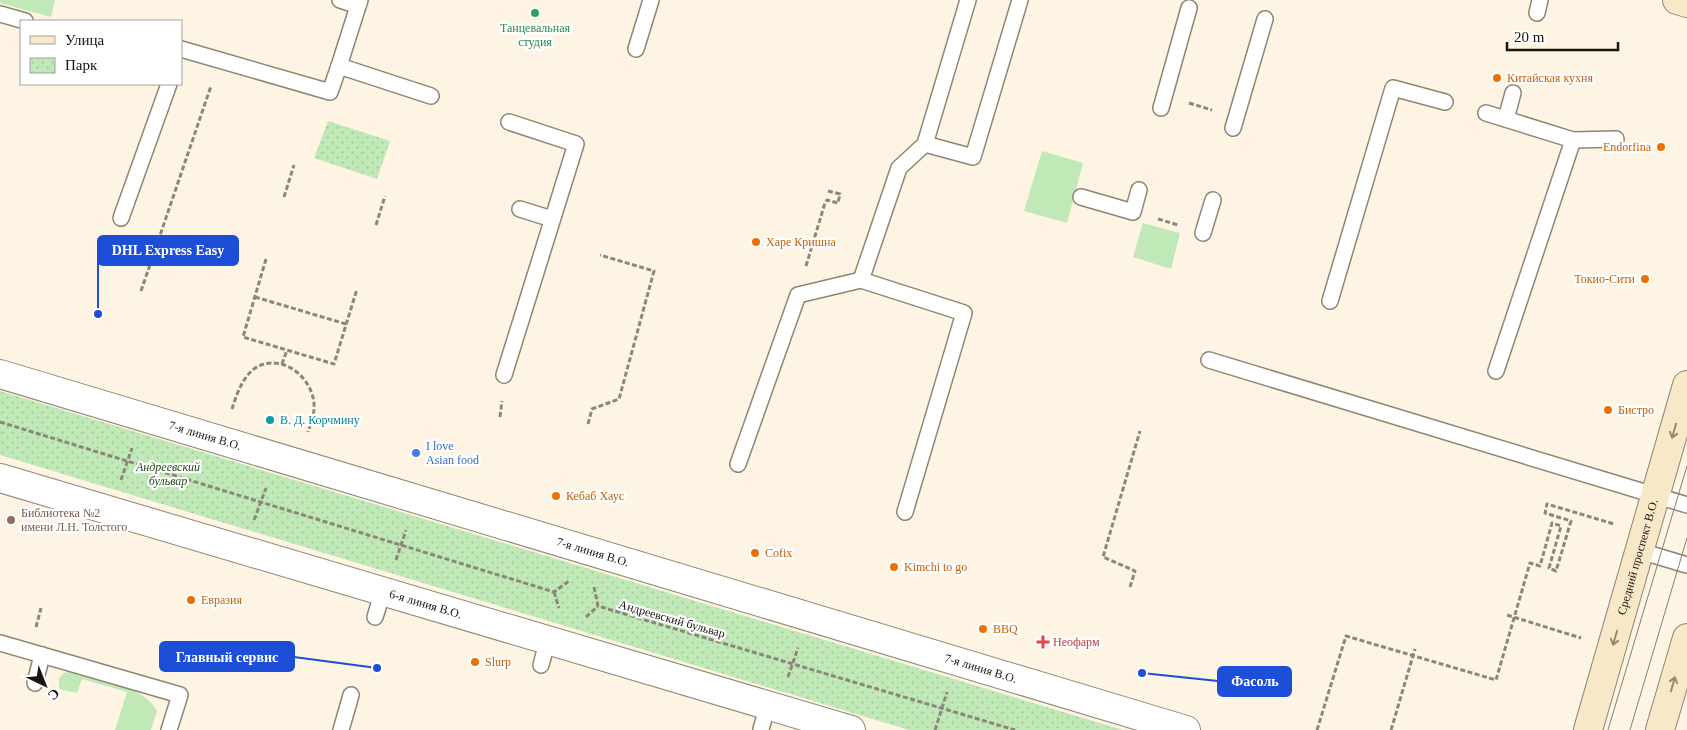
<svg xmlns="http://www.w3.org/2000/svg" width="1687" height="730" viewBox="0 0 1687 730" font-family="Georgia,serif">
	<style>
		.grass { fill: #c1e9b7 }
		.park { fill: url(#park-dots) }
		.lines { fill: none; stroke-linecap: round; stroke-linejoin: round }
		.lane-casing { stroke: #8f8573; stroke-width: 18 }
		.street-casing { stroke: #8f8573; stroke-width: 30 }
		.secondary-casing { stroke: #8f8573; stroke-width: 30 }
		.path { stroke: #8d877b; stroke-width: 3; stroke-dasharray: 5 2.5; stroke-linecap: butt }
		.lane { stroke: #fff; stroke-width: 15 }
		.street { stroke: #fff; stroke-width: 28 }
		.secondary { stroke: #f7e8c8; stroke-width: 28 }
		.tram { stroke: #857f74; stroke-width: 1 }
		.oneway { stroke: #938974 }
		.leisure-dot { fill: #2e9e5b; stroke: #fff; stroke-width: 2 }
		.food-dot { fill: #e8710a; stroke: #fff; stroke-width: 2 }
		.culture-dot { fill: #0f9aa8; stroke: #fff; stroke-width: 2 }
		.shop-dot { fill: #3f7fe0; stroke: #fff; stroke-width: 2 }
		.education-dot { fill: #8d6e63; stroke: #fff; stroke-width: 2 }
		.health-dot { fill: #e0444e; stroke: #fff; stroke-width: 2 }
		.labels { text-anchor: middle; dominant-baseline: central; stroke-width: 4.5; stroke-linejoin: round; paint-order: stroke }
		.leisure-label { font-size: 12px; fill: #27864d; stroke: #fff }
		.food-label { font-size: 12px; fill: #c56008; stroke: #fff; text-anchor: start }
		.culture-label { font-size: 12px; fill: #0d838f; stroke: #fff; text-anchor: start }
		.street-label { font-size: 12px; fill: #19150e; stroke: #fff }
		.shop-label { font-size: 12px; fill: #366cbe; stroke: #fff; text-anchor: start }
		.park-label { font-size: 12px; font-style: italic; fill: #224b16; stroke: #fff }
		.education-label { font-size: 12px; fill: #785e54; stroke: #fff; text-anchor: start }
		.health-label { font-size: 12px; fill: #be3a42; stroke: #fff; text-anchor: start }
		.leader { fill: none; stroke: #1d4ed8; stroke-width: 2 }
		.callout-dot { fill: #1d4ed8; stroke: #fff; stroke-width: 2 }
		.callout { fill: #1d4ed8; stroke: #1d4ed8; stroke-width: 2 }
		.callout-label { font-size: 14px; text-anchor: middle; font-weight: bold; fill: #fff }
	</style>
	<defs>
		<pattern id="park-dots" width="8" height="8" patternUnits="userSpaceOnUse" patternTransform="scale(1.25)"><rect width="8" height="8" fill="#c1e9b7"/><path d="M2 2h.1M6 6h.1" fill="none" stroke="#a5c79c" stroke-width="1.8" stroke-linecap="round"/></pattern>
	</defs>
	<rect width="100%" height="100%" fill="#fdf4e4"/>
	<g class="grass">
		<path d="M0,0H55L51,17L0,3Z"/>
		<path d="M1042,151L1083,163L1067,223L1024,211Z"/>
		<path d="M1143,223L1180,233L1171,269L1133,257Z"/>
		<path d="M72,671C96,678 146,687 157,711L151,730H115L127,692L82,679L77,693L59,689V678L64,673Z"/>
	</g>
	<g class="park">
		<path d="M328,121L390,141L377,179L314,158Z"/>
		<path d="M0,391L1123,730H909L0,455Z"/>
	</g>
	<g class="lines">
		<defs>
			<g id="lane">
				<path d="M340,0L358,6"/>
				<path d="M360,0L339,66L431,96"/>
				<path d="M1537,13L1540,0"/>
				<path d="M0,14L25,21"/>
				<path d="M181,49L330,92L339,66"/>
				<path d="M636,49L651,0"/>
				<path d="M1161,108L1189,8"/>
				<path d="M1486,113L1573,140L1616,139"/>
				<path d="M1506,119L1513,93"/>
				<path d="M1233,128L1265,19"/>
				<path d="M925,144L973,157L1020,0"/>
				<path d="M1081,197L1133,212L1139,190"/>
				<path d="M520,209L552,219"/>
				<path d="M121,218L169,84"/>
				<path d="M1203,233L1213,200"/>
				<path d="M861,280L899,168L925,144L968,0"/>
				<path d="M1330,301L1393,88L1445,102"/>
				<path d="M1209,360L1687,505"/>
				<path d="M1496,371L1573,140"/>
				<path d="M504,375L576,144L509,122"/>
				<path d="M738,464L798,295L861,280L964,313L905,512"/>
				<path d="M1640,551L1687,565"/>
				<path d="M375,617L383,591"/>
				<path d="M0,643L180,695L169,730"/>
				<path d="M541,665L548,639"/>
				<path d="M35,683L42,655"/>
				<path d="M761,729L768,705"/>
				<path d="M341,730L351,695"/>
			</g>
			<g id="street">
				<path id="s1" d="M0,374L1186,730"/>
				<path id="s2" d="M0,478L851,730"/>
			</g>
			<g id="secondary">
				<path d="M1677,0L1687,3"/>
				<path id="s3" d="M1588,730L1687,385"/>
				<path d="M1660,730L1687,638"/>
			</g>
		</defs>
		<use href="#lane" class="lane-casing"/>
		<use href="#street" class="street-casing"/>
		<use href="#secondary" class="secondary-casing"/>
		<g class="path">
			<path d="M1189,103L1212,110"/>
			<path d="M284,197L294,165"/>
			<path d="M1158,219L1178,225"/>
			<path d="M376,225L385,196"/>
			<path d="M266,259L243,337L334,364L357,289"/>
			<path d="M806,266L825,203L827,200L838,203L840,194L828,191"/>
			<path d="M141,291L211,86"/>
			<path d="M255,297L346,324"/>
			<path d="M282,364L287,350"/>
			<path d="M232,409C237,393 245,369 264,364C290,357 316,384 314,409C314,416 310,425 308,432"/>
			<path d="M500,417L502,401"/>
			<path d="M0,422L554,592L569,581"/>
			<path d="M588,424L592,409L619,399L654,271L600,255"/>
			<path d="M121,480L132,448"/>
			<path d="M254,520L266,488"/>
			<path d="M396,560L406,530"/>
			<path d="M594,587L598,606L1015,730"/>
			<path d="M1130,587L1135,571L1103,557L1140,431"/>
			<path d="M554,592L559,608"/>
			<path d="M1507,615L1581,638"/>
			<path d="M586,617L598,606"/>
			<path d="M36,627L41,608"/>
			<path d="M788,677L798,648"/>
			<path d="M935,730L947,692"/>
			<path d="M1317,730L1346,636L1496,680L1530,563L1540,566L1552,523L1561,526L1549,568L1556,571L1571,521L1545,513L1547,504L1614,524"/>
			<path d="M1391,730L1415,649"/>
		</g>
		<use href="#lane" class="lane"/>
		<use href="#street" class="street"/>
		<use href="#secondary" class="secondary"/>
		<g class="tram">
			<path d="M1608,730L1687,466"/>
			<path d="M1630,730L1687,538"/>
		</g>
	</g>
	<defs><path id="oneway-shaft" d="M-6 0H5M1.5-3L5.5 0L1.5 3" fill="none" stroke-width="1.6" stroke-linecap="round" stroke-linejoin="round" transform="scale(1.25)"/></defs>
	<g class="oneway">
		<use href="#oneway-shaft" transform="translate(1674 431) rotate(106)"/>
		<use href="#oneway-shaft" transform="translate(1615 638) rotate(106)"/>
		<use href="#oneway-shaft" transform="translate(1673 684) rotate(-74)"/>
	</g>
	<circle class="leisure-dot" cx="535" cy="13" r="5"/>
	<g class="food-dot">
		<circle cx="1497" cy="78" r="5"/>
		<circle cx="1661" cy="147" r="5"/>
		<circle cx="756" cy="242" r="5"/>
		<circle cx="1645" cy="279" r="5"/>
		<circle cx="1608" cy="410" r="5"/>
		<circle cx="556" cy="496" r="5"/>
		<circle cx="755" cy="553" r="5"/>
		<circle cx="894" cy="567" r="5"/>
		<circle cx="191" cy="600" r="5"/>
		<circle cx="983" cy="629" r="5"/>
		<circle cx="475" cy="662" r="5"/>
	</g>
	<circle class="culture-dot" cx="270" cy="420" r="5"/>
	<circle class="shop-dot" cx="416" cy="453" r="5"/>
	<circle class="education-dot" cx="11" cy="520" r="5"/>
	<path class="health-dot" d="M1040.5 634.5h5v5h5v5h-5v5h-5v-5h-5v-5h5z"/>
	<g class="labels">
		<g class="leisure-label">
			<text x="535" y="28">Танцевальная<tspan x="535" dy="14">студия</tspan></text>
		</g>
		<g class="food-label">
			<text x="1507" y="78">Китайская кухня</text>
			<text x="1651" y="147" text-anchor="end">Endorfina</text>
			<text x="766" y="242">Харе Кришна</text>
			<text x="1635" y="279" text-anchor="end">Токио-Сити</text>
			<text x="1618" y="410">Бистро</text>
			<text x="566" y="496">Кебаб Хаус</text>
			<text x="765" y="553">Cofix</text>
			<text x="904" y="567">Kimchi to go</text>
			<text x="201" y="600">Евразия</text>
			<text x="993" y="629">BBQ</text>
			<text x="485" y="662">Slurp</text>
		</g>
		<g class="culture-label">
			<text x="280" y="420">В. Д. Корчмину</text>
		</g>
		<g class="street-label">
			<text stroke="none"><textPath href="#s1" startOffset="214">7-я линия В.О.</textPath></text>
			<text stroke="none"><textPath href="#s1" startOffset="619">7-я линия В.О.</textPath></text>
			<text stroke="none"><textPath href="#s3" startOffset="180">Средний проспект В.О.</textPath></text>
			<text stroke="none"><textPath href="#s2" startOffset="444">6-я линия В.О.</textPath></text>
			<text transform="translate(672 619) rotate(16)">Андреевский бульвар</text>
			<text stroke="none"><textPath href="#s1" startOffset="1024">7-я линия В.О.</textPath></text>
		</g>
		<g class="shop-label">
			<text x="426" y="446">I love<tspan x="426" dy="14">Asian food</tspan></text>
		</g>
		<g class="park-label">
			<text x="168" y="467">Андреевский<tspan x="168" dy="14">бульвар</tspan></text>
		</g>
		<g class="education-label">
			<text x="21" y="513">Библиотека №2<tspan x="21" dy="14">имени Л.Н. Толстого</tspan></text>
		</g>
		<g class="health-label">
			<text x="1053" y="642">Неофарм</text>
		</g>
	</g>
	<path class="leader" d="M98 314L98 250M377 668L294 657M1142 673L1218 681"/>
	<g class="callout-dot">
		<circle cx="98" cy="314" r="5"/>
		<circle cx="377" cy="668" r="5"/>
		<circle cx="1142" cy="673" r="5"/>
	</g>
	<g class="callout">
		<rect x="98" y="236" width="140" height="29" rx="5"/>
		<rect x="160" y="642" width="134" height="29" rx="5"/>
		<rect x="1218" y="667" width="73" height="29" rx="5"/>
	</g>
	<g class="callout-label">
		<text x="168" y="255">DHL Express Easy</text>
		<text x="227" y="662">Главный сервис</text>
		<text x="1255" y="686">Фасоль</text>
	</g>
	<rect x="20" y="20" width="162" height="65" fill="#ffffff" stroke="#a3a19f"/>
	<rect x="30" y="36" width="25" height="8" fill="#f7e8c8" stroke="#a3a19f"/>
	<text x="65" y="45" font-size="15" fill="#19150e">Улица</text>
	<rect x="30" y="58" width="25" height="15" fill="url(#park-dots)" stroke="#a3a19f"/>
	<text x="65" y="70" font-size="15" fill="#19150e">Парк</text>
	<g transform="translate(45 685) rotate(137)" stroke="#ffffff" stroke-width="4" paint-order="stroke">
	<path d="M0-4L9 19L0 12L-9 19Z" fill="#19150e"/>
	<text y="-8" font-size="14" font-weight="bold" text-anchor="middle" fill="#19150e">С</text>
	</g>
	<path d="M1507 42v8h111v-8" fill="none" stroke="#19150e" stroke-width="2.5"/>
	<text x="1514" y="42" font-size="15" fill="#19150e" stroke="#ffffff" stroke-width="4" paint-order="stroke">20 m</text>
</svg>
